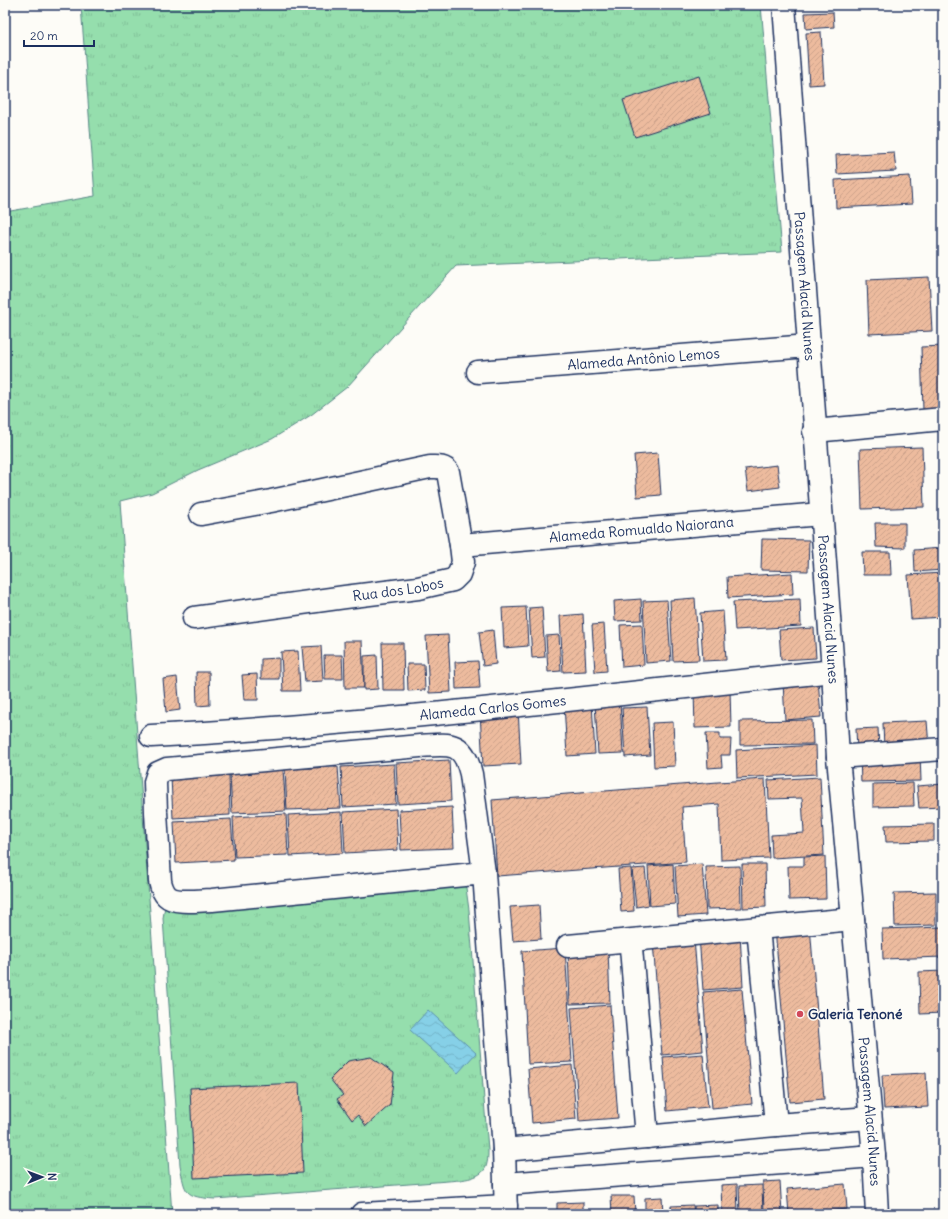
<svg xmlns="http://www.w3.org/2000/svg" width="948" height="1219" viewBox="0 0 948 1219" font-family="Delius,sans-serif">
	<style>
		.grass { fill: url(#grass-tufts); stroke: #588686 }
		.water { fill: url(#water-waves); stroke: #5b90b0 }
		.building { fill: url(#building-hatch); stroke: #1b2f5e }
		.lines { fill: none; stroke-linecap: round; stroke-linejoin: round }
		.street-casing { stroke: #1b2f5e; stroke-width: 25 }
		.secondary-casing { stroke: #1b2f5e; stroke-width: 25 }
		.street { stroke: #fdfcf7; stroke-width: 22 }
		.secondary { stroke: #fdfcf7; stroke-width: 22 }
		.poi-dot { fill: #d1495b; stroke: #fdfcf7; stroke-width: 1.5 }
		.labels { text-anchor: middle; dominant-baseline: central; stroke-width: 3; stroke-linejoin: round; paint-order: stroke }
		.street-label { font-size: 14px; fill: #1b2f5e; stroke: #fdfcf7 }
		.poi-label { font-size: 14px; font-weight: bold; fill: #1b2f5e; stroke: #fdfcf7; text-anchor: start }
	</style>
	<defs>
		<pattern id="grass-tufts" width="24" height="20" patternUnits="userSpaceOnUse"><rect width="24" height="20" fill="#95dead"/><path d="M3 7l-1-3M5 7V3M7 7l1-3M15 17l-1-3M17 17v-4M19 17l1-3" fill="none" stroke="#80bf97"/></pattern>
		<pattern id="water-waves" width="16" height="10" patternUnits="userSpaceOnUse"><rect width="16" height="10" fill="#86d0e7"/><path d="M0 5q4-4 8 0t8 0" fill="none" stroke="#73b3c9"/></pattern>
		<pattern id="building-hatch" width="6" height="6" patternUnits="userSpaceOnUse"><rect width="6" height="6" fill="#edbb9e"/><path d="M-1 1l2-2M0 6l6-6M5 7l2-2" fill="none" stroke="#cba18a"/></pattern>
	</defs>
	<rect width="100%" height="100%" fill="#fdfcf7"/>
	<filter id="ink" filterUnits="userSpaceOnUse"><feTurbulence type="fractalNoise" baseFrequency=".025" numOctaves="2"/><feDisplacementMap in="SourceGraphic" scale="8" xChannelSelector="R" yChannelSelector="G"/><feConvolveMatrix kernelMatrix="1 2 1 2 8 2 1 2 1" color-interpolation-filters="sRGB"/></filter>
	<g filter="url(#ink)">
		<g class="grass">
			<path d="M81,5H761L782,252L456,266L347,387L311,415L272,439L198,470L152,493L120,501L172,1214H5V212L95,196Z"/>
			<path d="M461,880L466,888L469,910L488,1150C488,1154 488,1159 487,1163C485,1179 461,1180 448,1181L215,1199C184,1197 185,1193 180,1165L163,918L165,906Z"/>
		</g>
		<path class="water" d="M428,1010L476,1053L458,1073L410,1030Z"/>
		<g class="building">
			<path d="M833,12L834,27L806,29L805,13Z"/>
			<path d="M821,32L824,84L809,85L806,33Z"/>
			<path d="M699,76L711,113L635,137L623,100Z"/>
			<path d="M894,152L896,171L837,174L836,155Z"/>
			<path d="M910,176L912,204L836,208L835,180Z"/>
			<path d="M929,277L932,331L869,334L867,280Z"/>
			<path d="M943,346V409L923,410L921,347Z"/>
			<path d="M922,447L924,507L862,509L860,449Z"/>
			<path d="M658,453L661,495L637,497L634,455Z"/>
			<path d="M777,465L780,487L748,491L745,469Z"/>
			<path d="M875,523H905V548L876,547Z"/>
			<path d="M762,539L809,540L808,571L761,570Z"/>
			<path d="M943,548V570L915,572L914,550Z"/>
			<path d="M862,552H890L891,575H863Z"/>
			<path d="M792,573L793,594L728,598L727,577Z"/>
			<path d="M943,573V617L911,619L908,575Z"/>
			<path d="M695,598L699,660L673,661L670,600Z"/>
			<path d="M641,599L642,620L615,621L614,601Z"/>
			<path d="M800,599L801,626L735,630L733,602Z"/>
			<path d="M667,600L671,661L646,663L643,601Z"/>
			<path d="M526,607L528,646L504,648L502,608Z"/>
			<path d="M542,607L545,657L532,658L529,608Z"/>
			<path d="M723,611L726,660L703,661L700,613Z"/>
			<path d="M583,614L586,671L563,672L560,616Z"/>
			<path d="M604,624L607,671L595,672L592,625Z"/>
			<path d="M642,624L644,665L622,667L620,625Z"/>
			<path d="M814,628L816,658L781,660L779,630Z"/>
			<path d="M493,630L496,664L483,666L479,632Z"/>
			<path d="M448,635L451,692L429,693L426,636Z"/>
			<path d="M559,635L561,671L548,672L546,636Z"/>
			<path d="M344,641H362L364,688H345Z"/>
			<path d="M382,643H403L404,690H383Z"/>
			<path d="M321,646L323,681L305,682L302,647Z"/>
			<path d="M298,651L300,691H283L281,652Z"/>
			<path d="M324,655H342L343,679H325Z"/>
			<path d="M377,655L378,689L364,690V656Z"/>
			<path d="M279,658V679H261V659Z"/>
			<path d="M478,661L480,688L456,689L455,662Z"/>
			<path d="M407,664H424L425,690L408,691Z"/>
			<path d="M196,672H209L210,705L197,706Z"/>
			<path d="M257,674L258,700H244L242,675Z"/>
			<path d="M177,677L180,710L166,712L163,679Z"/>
			<path d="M818,679L821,717L785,720L783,682Z"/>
			<path d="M730,690L731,727L695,728L694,691Z"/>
			<path d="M620,702L623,753L598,754L595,703Z"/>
			<path d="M592,703L595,754L567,756L564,704Z"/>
			<path d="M647,707L650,755L625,757L622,708Z"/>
			<path d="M518,709L521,764L483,766L480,712Z"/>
			<path d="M812,720L813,744L740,745V721Z"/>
			<path d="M927,721L929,747L884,749L883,723Z"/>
			<path d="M673,722L675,766L654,767L652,723Z"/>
			<path d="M878,728L879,750L857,751L856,729Z"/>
			<path d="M706,733H720V739H731L730,755H721L722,767L708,768Z"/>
			<path d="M816,745L817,774L737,778L736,750Z"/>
			<path d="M920,754L921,781L861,782L860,756Z"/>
			<path d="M449,760L451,801L398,804L396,763Z"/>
			<path d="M394,764L396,804L343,807L341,767Z"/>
			<path d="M338,767L341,808L287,810L285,769Z"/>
			<path d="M283,770L286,811L232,813L230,773Z"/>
			<path d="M229,774L230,815L173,818L171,777Z"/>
			<path d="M820,777L824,855L772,858L771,835L804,833L802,798L769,799L768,780Z"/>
			<path d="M765,779L769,858L721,860L719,804L682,807L686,862L497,876L492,800L718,782Z"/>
			<path d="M913,783L914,806L873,807V784Z"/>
			<path d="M943,784V807L919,808L917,786Z"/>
			<path d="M452,807L454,848L401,850L399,810Z"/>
			<path d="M396,809L398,850L345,853L343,812Z"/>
			<path d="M341,812L343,853L290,856L288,815Z"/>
			<path d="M286,814L288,855L235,857L233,817Z"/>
			<path d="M231,819L234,860L176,863L174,822Z"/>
			<path d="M934,824V841L886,842L885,825Z"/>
			<path d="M825,856L826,899L789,900L788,866H804V857Z"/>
			<path d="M673,864L675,904L650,906L648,866Z"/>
			<path d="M702,864L706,915L678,917L675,866Z"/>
			<path d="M742,864H765L766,907L743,908Z"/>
			<path d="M740,866L741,908L707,909L706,867Z"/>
			<path d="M631,868L634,911L621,912L618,869Z"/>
			<path d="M645,868L649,905L636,907L632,869Z"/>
			<path d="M936,892V925L895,926L894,893Z"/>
			<path d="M539,905L541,939L513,941L510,907Z"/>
			<path d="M810,926L824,1099L790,1102L775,929Z"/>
			<path d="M943,927V957L883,959L882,929Z"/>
			<path d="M740,934L743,987L703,990L699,936Z"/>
			<path d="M694,939L703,1051L662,1055L653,942Z"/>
			<path d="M565,948L572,1062L528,1064L522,951Z"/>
			<path d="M608,949L610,1003L570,1004L568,950Z"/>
			<path d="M943,971V1013L920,1014L919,972Z"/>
			<path d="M742,989L752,1104L712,1108L703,992Z"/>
			<path d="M610,1005L618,1118L579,1121L571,1008Z"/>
			<path d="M703,1054L708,1107L667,1111L663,1057Z"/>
			<path d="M371,1057L394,1073L390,1105L366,1126L358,1115L352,1120L337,1099L343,1095L330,1079L348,1061Z"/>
			<path d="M572,1065L576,1119L532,1123L528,1069Z"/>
			<path d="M926,1073L928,1107L884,1109L882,1075Z"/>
			<path d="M299,1083L303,1173L194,1178L190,1088Z"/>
			<path d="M780,1181L782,1214H764L763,1182Z"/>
			<path d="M737,1184L738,1214H722L721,1185Z"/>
			<path d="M845,1184L847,1209L789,1214L787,1189Z"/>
			<path d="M762,1185L763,1214H740L739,1186Z"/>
			<path d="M611,1196H634L635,1214H612Z"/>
			<path d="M662,1197L663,1214H645V1198Z"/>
			<path d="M583,1202V1214H557V1203Z"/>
			<path d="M693,1205L694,1214H671V1206Z"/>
			<path d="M718,1205V1214H694V1206Z"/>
		</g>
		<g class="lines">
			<defs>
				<g id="street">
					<path id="s1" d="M478,372L809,346"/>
					<path d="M814,431L943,419"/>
					<path id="s2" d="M461,545L821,514"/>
					<path id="s3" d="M194,618L345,597L418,588L453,580L459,574L463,562L461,545L448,472C444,466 437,467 430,467L271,501L201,514"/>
					<path id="s4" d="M151,736C379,724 606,695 833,671"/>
					<path d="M838,757L943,749"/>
					<path d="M484,873L212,900C201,900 175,904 167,896C163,892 161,886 160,881L156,812L155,782L158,773L167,769L420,746C449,744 463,740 471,774L484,873L504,1150L506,1214"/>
					<path d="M759,938L776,1125"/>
					<path d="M568,946L853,919"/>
					<path d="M631,948L647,1137"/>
					<path d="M504,1150L776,1125L870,1118"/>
					<path d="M505,1184L874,1156"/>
					<path d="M362,1214L506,1206"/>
				</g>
				<g id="secondary">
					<path id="s5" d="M784,5L833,671L838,757L853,919L874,1156L877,1214"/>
				</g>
			</defs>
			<use href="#street" class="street-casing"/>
			<use href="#secondary" class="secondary-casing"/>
			<use href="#street" class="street"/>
			<use href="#secondary" class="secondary"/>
		</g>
	</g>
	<circle class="poi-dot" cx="800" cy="1014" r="4"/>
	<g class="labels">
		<g class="street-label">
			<text stroke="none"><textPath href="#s5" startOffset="282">Passagem Alacid Nunes</textPath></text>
			<text stroke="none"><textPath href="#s1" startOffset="166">Alameda Antônio Lemos</textPath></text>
			<text stroke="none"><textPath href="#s2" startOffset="181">Alameda Romualdo Naiorana</textPath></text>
			<text stroke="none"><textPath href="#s3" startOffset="206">Rua dos Lobos</textPath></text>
			<text stroke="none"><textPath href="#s5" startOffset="606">Passagem Alacid Nunes</textPath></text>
			<text stroke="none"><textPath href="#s4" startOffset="343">Alameda Carlos Gomes</textPath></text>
			<text stroke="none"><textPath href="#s5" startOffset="1110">Passagem Alacid Nunes</textPath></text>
		</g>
		<g class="poi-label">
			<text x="808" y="1014">Galeria Tenoné</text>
		</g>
	</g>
	<rect width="948" height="1219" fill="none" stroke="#fdfcf7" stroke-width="20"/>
	<rect x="10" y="10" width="928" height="1199" fill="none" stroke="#1b2f5e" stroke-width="1.5" filter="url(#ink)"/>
	<g transform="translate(42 1177) rotate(89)" stroke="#fdfcf7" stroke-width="3" paint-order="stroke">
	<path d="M0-3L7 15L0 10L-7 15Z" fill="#1b2f5e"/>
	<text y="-6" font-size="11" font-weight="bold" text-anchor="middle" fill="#1b2f5e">N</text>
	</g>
	<path d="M24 40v6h70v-6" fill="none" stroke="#1b2f5e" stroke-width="2"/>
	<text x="30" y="40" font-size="12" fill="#1b2f5e" stroke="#fdfcf7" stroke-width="3" paint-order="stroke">20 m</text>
</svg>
